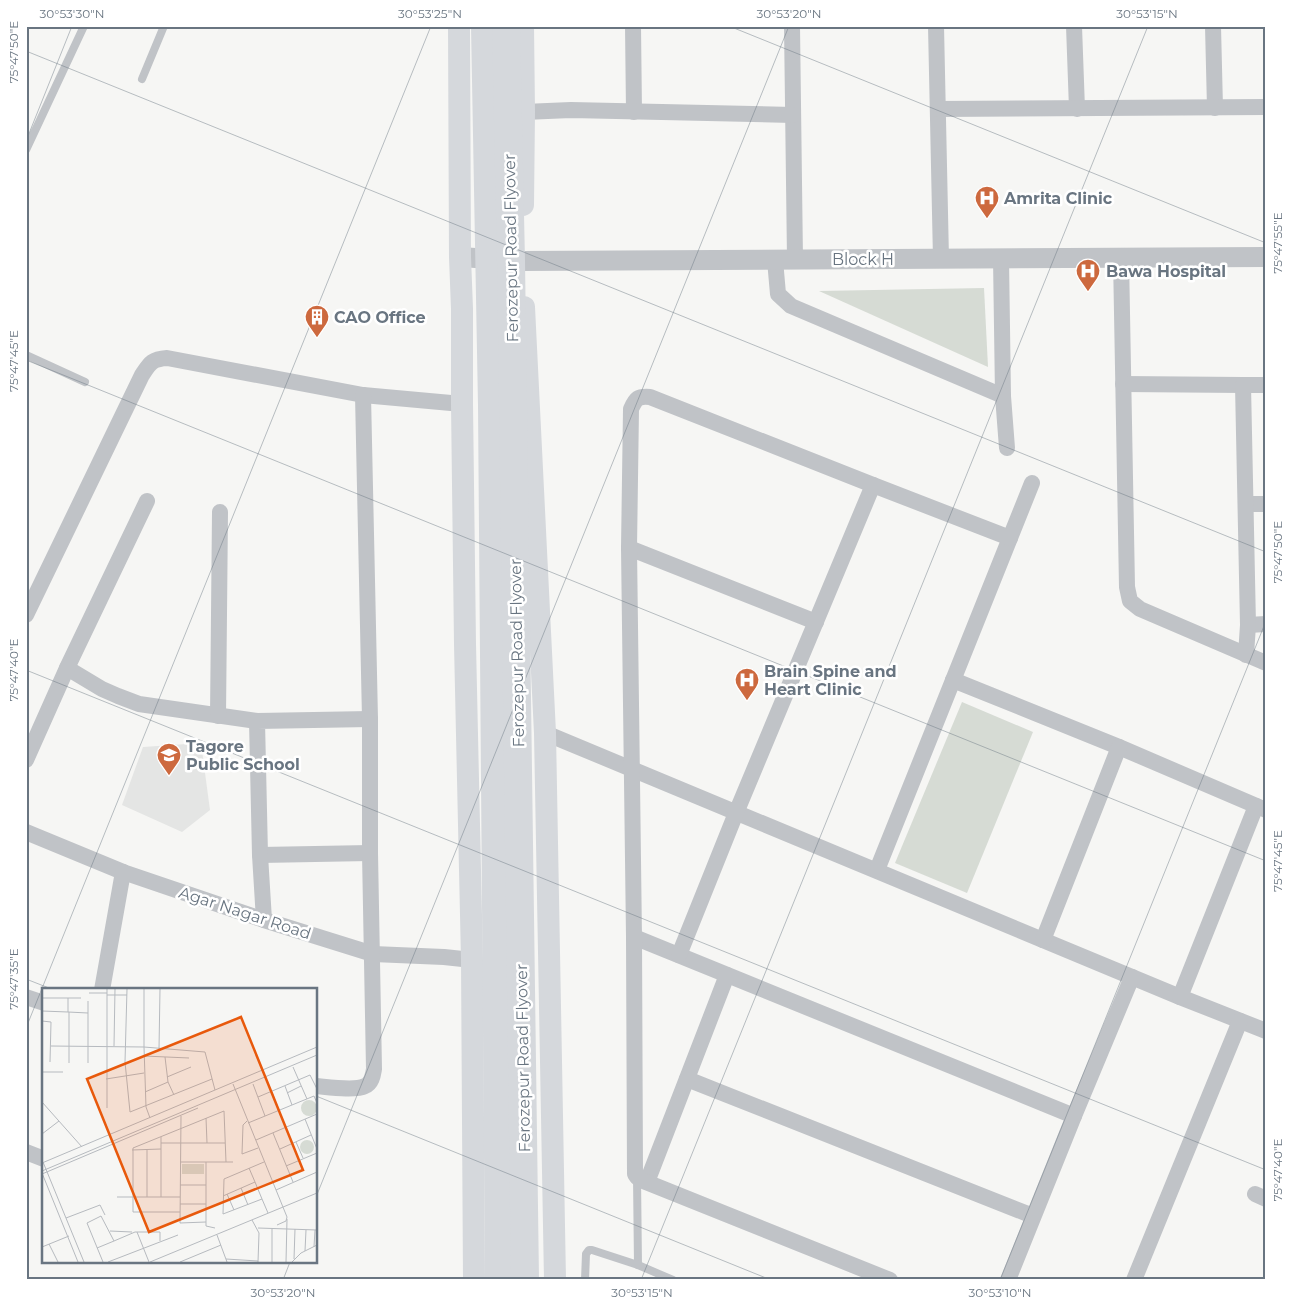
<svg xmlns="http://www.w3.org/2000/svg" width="1292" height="1306" viewBox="0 0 1292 1306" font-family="Montserrat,sans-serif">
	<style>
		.built { fill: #e4e5e4 }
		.green { fill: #d6dbd4 }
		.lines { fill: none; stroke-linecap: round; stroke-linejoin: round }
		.service { stroke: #c0c3c7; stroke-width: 8 }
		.minor { stroke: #c0c3c7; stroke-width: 16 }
		.tertiary { stroke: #c0c3c7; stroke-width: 20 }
		.secondary { stroke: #d5d8dc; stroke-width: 22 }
		.trunk { stroke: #d5d8dc; stroke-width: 28 }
		.ticks { fill: none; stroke: #697581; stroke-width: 1; stroke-opacity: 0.45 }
		.labels { text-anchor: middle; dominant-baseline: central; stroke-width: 5; stroke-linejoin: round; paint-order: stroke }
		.poi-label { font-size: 16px; font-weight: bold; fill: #697581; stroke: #fff; text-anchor: start }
		.street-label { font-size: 16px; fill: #697581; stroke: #fff }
		.inset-road { fill: none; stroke: #b6babf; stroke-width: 1 }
		.view { fill: #e8590c; fill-opacity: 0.15; stroke: #e8590c; stroke-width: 2.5 }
		.inset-edge { fill: none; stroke: #697581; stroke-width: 2.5 }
		.neatline { fill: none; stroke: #697581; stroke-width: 2 }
		.ticks-label { font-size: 12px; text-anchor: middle; fill: #697581 }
	</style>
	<rect width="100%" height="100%" fill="#f6f6f4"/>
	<path class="built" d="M201,743L210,810L182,832L122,805L143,747Z"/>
	<g class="green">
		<path d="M984,288L988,367L819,291Z"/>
		<path d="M962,702L1033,732L967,893L895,863Z"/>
	</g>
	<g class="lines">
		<g class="service">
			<path d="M142,79L164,26"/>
			<path d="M26,150L84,26"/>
			<path d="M26,355L85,382"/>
			<path d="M637,1177L638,1265"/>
			<path d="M585,1280L586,1254L589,1250H592L638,1265L673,1280"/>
		</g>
		<g class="minor">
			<path d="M633,26L634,112"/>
			<path d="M792,26L795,259"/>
			<path d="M936,26L941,259"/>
			<path d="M1074,26L1077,109"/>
			<path d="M1213,26L1215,108"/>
			<path d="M938,109L1266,107"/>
			<path d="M524,112L571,110L793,115"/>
			<path d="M1121,258L1127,587L1130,601L1140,609L1266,663"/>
			<path d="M775,260L778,294L791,306L1003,396L1001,258"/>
			<path d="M1123,384L1243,385"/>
			<path d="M1003,396L1007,448"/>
			<path d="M1246,504H1266"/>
			<path d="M629,548L816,622"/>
			<path d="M26,615L142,375C150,363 152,359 167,358L363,395L462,404"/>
			<path d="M1248,625L1266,624"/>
			<path d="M1246,655L1248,625L1243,385H1266"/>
			<path d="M67,668L102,689L118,696L139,704L257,721"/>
			<path d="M953,680L1119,747L1266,810"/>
			<path d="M218,716L220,512"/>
			<path d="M545,733L1180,997L1266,1031"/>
			<path d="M26,760L67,668L147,501"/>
			<path d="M26,832L123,872L264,920L373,954L444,957L472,960"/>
			<path d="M260,855L370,853"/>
			<path d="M877,870L1032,483"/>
			<path d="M264,920L260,855L257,721L370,719"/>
			<path d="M634,937L1074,1116L1008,1280"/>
			<path d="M1043,940L1119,747"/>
			<path d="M679,955L736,813L873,485"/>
			<path d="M102,990L123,872"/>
			<path d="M26,997L44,1003"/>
			<path d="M1180,997L1256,806"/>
			<path d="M687,1079L1033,1216"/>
			<path d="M316,1086C328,1087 355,1091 365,1086C372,1083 373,1075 374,1069L370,853V719L363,395"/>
			<path d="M1074,1116L1132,977"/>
			<path d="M26,1152L44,1159"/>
			<path d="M647,1182L727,975"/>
			<path d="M1255,1194L1266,1199"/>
			<path d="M890,1280L641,1180L637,1177L635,1174L634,937L629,548L631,409C636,398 638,396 650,397L873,485L1010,538"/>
			<path d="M1134,1280L1240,1021"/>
		</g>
		<path class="tertiary" d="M460,257L522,261L1266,257"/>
		<g class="secondary">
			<path d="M459,26L460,257L462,309V404L465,644L472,960L474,1280"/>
			<path d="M523,26L524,112L523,205"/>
			<path d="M524,307L545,733L555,1280"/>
		</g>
		<g class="trunk">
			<path d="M485,26L492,405L499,1280"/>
			<path d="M506,26L511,261L525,1280"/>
		</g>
	</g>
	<path class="ticks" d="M729,26L1266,243M26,51L1266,552M26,141L72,26M26,360L1266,861M26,670L1266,1170M26,979L54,990M26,1028L431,26M316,1096L771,1280M316,1197L789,26M283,1280L290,1262M641,1280L1148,26M1000,1280L1266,621"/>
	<defs>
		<symbol id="hospital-pin" viewBox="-11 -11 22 30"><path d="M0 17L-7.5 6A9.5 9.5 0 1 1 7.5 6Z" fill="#cd693e" stroke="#fff"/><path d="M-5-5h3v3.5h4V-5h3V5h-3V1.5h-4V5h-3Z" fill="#fff"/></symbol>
		<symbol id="building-pin" viewBox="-11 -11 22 30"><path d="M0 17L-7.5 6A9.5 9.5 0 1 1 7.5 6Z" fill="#cd693e" stroke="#fff"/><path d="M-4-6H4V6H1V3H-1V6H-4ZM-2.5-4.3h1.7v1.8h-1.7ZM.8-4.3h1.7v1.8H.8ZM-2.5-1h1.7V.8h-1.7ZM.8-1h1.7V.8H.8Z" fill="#fff"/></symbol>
		<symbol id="school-pin" viewBox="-11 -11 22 30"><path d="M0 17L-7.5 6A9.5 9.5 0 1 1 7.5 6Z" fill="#cd693e" stroke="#fff"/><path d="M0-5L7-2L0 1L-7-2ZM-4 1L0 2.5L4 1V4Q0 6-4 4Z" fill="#fff"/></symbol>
	</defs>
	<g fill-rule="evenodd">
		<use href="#hospital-pin" x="973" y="184" width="28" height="38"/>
		<use href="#hospital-pin" x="1074" y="257" width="28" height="38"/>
		<use href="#building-pin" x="303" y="303" width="28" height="38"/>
		<use href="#hospital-pin" x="733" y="666" width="28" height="38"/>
		<use href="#school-pin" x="155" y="741" width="28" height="38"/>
	</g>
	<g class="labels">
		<g class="poi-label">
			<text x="1004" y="198">Amrita Clinic</text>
			<text x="1106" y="271">Bawa Hospital</text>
			<text x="334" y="317">CAO Office</text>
			<text x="764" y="671">Brain Spine and<tspan x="764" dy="18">Heart Clinic</tspan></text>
			<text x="186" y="746">Tagore<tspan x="186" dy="18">Public School</tspan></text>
		</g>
		<g class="street-label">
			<text transform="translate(511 248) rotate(-91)">Ferozepur Road Flyover</text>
			<text x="863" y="259">Block H</text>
			<text transform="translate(517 653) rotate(-91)">Ferozepur Road Flyover</text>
			<text transform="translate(245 913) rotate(18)">Agar Nagar Road</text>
			<text transform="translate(523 1058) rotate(-91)">Ferozepur Road Flyover</text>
		</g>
	</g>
	<g transform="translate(42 988)">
		<rect width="275" height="275" fill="#f6f6f4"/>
		<path d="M259 120a8 8 0 1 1 16 0a8 8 0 1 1-16 0ZM258 159a7 7 0 1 1 14 0a7 7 0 1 1-14 0ZM140,176H162V186H140Z" fill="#d6dbd4"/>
		<path class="inset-road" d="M65,1V120M85,1L83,74L88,124L170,91M102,1V59L163,64L173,102M47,5H65M65,7H85M26,10V24L46,25M0,13V10H39M0,23L26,24M0,33L9,34L8,74M9,58L102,59L104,119L108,130M72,58L73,1M117,61L118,1M102,68L147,70M123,69L126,94M27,75V24M46,75V13M251,79L265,111M0,84H21M125,89L149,79M64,91L102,85M191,96L245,229L244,233L235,237M211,96L223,128M243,98L250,117M103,104L126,94L132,107M230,104L237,123M245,105L259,98M216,109L268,87L275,101M0,114L40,159M139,128L138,235L164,234M164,130L165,155M263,131L275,161M205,133L201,137L200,166L216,160M206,135L272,108L275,115M231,145L251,194M0,146L17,133M214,152L275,126M254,154L261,170M119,155H183M238,161L269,147M90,162L119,161M105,162V209M1,174L42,274M138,174H191M164,174V238L173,240M222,174L182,191L181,226L220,211L226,225M0,175L275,59M244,178L275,165M207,180L213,194M0,183L275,67M0,185L36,274M0,186L156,120M138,197H164M199,200L206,217M234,202L275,184M185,206L192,222M181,208L213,194L220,211M75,209H119V149M119,209H138M138,216H164M138,224H91V160L182,123L184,174M24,230L58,217L63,227M210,232L217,245L216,274M216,240L275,242M68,243L90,244M95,244L107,274M175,247L185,274M7,256L16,274M0,259L27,248M272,259L273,242M55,260L72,253M263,263L264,242M184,271L216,273M252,271L253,241M61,274L45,235L59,228L72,253L93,244H118V253M66,274L136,247M108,274L275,205M138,274L179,257M230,274V241M244,274L245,231M250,274L259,265L275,257"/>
		<path class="view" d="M199,29L261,182L107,244L45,91Z"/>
		<rect width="275" height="275" class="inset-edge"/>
	</g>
	<rect width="1292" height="1306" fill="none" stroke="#ffffff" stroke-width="55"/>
	<rect x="28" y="28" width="1236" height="1250" class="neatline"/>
	<g class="ticks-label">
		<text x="72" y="18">30°53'30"N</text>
		<text x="430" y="18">30°53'25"N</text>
		<text x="789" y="18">30°53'20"N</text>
		<text x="1147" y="18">30°53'15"N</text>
		<text transform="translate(14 52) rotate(-90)" y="4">75°47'50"E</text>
		<text transform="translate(1278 243) rotate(-90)" y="4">75°47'55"E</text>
		<text transform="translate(14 361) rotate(-90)" y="4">75°47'45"E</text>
		<text transform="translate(1278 552) rotate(-90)" y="4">75°47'50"E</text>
		<text transform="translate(14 670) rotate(-90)" y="4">75°47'40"E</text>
		<text transform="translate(1278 861) rotate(-90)" y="4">75°47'45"E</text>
		<text transform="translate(14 979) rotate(-90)" y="4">75°47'35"E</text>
		<text transform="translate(1278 1170) rotate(-90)" y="4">75°47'40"E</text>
		<text x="283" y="1297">30°53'20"N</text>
		<text x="642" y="1297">30°53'15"N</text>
		<text x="1000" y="1297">30°53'10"N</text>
	</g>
</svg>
